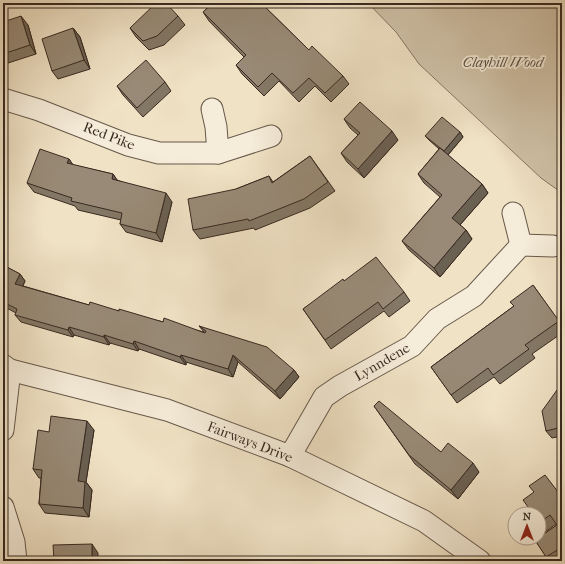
<svg xmlns="http://www.w3.org/2000/svg" width="565" height="564" viewBox="0 0 565 564" font-family="'IM FELL French Canon',serif">
	<style>
		.green { fill: #d1c3a9; stroke: #857665 }
		.lines { fill: none; stroke-linecap: round; stroke-linejoin: round }
		.street-casing { stroke: #67584a; stroke-width: 23 }
		.street { stroke: #f5ecd9; stroke-width: 21 }
		.wall { fill: #837765; stroke: #392a21 }
		.shaded-wall { fill: #6a6153; stroke: #392a21 }
		.building { fill: #988a76; stroke: #392a21 }
		.labels { text-anchor: middle; dominant-baseline: central; stroke-width: 3.5; stroke-linejoin: round; paint-order: stroke }
		.park-label { font-size: 14px; font-style: italic; fill: #5f5043; stroke: #f5ecd9 }
		.street-label { font-size: 14px; fill: #392a21; stroke: #f5ecd9 }
	</style>
	<rect width="100%" height="100%" fill="#f0e2c5"/>
	<filter id="stains"><feTurbulence type="fractalNoise" baseFrequency=".005" numOctaves="4"/><feColorMatrix values="0 0 0 0 .2 0 0 0 0 .09 0 0 0 0 .02 0 0 0 .5 -.17"/></filter>
	<radialGradient id="worn" r=".72"><stop offset=".6" stop-color="#630" stop-opacity="0"/><stop offset="1" stop-color="#630" stop-opacity=".3"/></radialGradient>
	<path class="green" d="M368,3H562V193L541,178L419,64L396,32Z"/>
	<g class="lines">
		<defs>
			<g id="street">
				<path d="M3,99L39,110L128,145L159,153H218L271,136"/>
				<path d="M212,109L216,127L218,153"/>
				<path d="M521,245L553,246"/>
				<path d="M3,365L10,370L167,410L290,456L424,521L480,561"/>
				<path d="M3,430L10,370"/>
				<path d="M290,456L324,397L340,386L412,346L437,319L474,296L521,245L513,213"/>
				<path d="M3,507L14,542L16,561"/>
			</g>
		</defs>
		<use href="#street" class="street-casing"/>
		<use href="#street" class="street"/>
	</g>
	<g class="wall">
		<path d="M213,3H264L262,4L309,50L343,76L349,84L331,102L315,86L299,102L279,81L264,96L242,74L236,65L244,57L209,21L203,12Z"/>
		<path d="M178,16L185,25L164,45L149,50L136,37L130,28Z"/>
		<path d="M3,22L28,25L36,54L5,64L3,61Z"/>
		<path d="M73,28L80,37L90,69L58,79L52,71Z"/>
		<path d="M165,82L171,91L143,117L123,95L117,86Z"/>
		<path d="M344,119L398,140L364,178L347,162L341,153L358,135L350,128Z"/>
		<path d="M460,132L463,137L448,155L482,184L488,193L460,225L466,230L472,239L440,277L409,250L402,241L440,197L424,183L418,174L439,149L429,140L425,136Z"/>
		<path d="M310,156L335,191L310,208L255,230L254,228L200,239L193,230L236,189L269,176L273,182Z"/>
		<path d="M69,159L73,165L113,174L117,180L172,202L162,242L126,232L120,224L121,220L78,210L75,206L34,192L27,183Z"/>
		<path d="M3,265L20,274L25,281L23,286L89,305L119,311L204,332L199,326L294,370L299,377L280,399L238,362L233,377L186,362V365L139,349L138,351L110,343L109,345L74,335L73,337L21,322L15,315L16,313L3,306Z"/>
		<path d="M344,281L404,292L410,301L389,317L384,311L331,349L303,309Z"/>
		<path d="M533,285L562,326V333L532,354L535,358L500,384L494,377L457,403L431,367L514,306Z"/>
		<path d="M562,383V436L552,438L546,431Z"/>
		<path d="M374,406L441,452L479,472L458,499L415,464Z"/>
		<path d="M94,430L86,482L92,490L89,517L45,513L39,504L41,478H39L33,469L49,432Z"/>
		<path d="M562,497V560L560,561H549L535,540L557,525L556,524L545,532L539,523Z"/>
	</g>
	<g class="shaded-wall">
		<path d="M21,16L28,25L36,54L30,45Z"/>
		<path d="M73,28L80,37L90,69L84,60Z"/>
		<path d="M392,131L398,140L364,178L358,169Z"/>
		<path d="M460,132L463,137L447,156L444,151Z"/>
		<path d="M69,159L75,168L67,163Z"/>
		<path d="M113,174L119,183L112,179Z"/>
		<path d="M482,184L488,193L458,227L452,218Z"/>
		<path d="M166,193L172,202L162,242L156,233Z"/>
		<path d="M466,230L472,239L440,277L434,268Z"/>
		<path d="M20,274L25,281L20,291L15,284Z"/>
		<path d="M69,327L74,335L73,337L68,330Z"/>
		<path d="M104,335L110,343L109,345L104,337Z"/>
		<path d="M134,341L139,349L138,351L133,344Z"/>
		<path d="M181,355L186,362V365L180,357Z"/>
		<path d="M233,355L238,362L233,377L228,369Z"/>
		<path d="M294,370L299,377L280,399L275,391Z"/>
		<path d="M87,421L94,430L86,482L92,490L89,517L83,508L78,481Z"/>
		<path d="M473,463L479,472L458,499L451,490Z"/>
		<path d="M92,544L98,553V561H92Z"/>
	</g>
	<g class="building">
		<path d="M156,3H166L178,16L157,36L143,41L130,28Z"/>
		<path d="M213,3H261L309,50L312,46L343,76L325,93L309,78L293,93L272,73L258,87L236,65L246,55L203,12Z"/>
		<path d="M21,16L30,45L3,54V22Z"/>
		<path d="M73,28L84,60L52,71L42,39Z"/>
		<path d="M146,60L165,82L137,108L117,86Z"/>
		<path d="M360,102L392,131L358,169L341,153L360,133L344,119Z"/>
		<path d="M442,117L460,132L444,151L425,136Z"/>
		<path d="M440,148L482,184L452,218L466,230L434,268L402,241L442,195L418,174Z"/>
		<path d="M40,149L69,159L67,163L113,174L112,179L166,193L156,233L120,224L122,213L71,201L72,198L27,183Z"/>
		<path d="M310,156L328,182L304,199L249,221L248,219L193,230L188,199L236,189L269,176L272,183Z"/>
		<path d="M376,257L404,292L383,309L378,302L325,340L303,309L343,279L344,281Z"/>
		<path d="M3,265L20,274L15,284L89,305L90,302L119,311V309L163,322L164,318L205,333L206,331L199,326L267,347L294,370L275,391L233,355L228,369L181,355L180,357L134,341L133,344L104,335V337L69,327L68,330L15,315L17,309L3,302Z"/>
		<path d="M533,285L559,321L525,345L529,349L493,375L488,368L451,395L431,367L514,306L510,302Z"/>
		<path d="M562,383V427L546,431L542,411Z"/>
		<path d="M379,401L441,452L448,443L473,463L451,490L409,455L374,406Z"/>
		<path d="M51,416L87,421L78,481L85,482L83,508L39,504L42,470L33,469L38,430L49,432Z"/>
		<path d="M545,475L562,497V547L546,557L535,540L557,525L550,515L539,523V514H533L523,500L534,492L529,486Z"/>
		<path d="M92,544V561H54L53,545Z"/>
	</g>
	<g class="labels">
		<g class="park-label">
			<text x="503" y="62">Clayhill Wood</text>
		</g>
		<g class="street-label">
			<text transform="translate(109 136) rotate(21)">Red Pike</text>
			<text transform="translate(382 362) rotate(-30)">Lynndene</text>
			<text transform="translate(250 442) rotate(21)">Fairways Drive</text>
		</g>
	</g>
	<rect width="565" height="564" fill="none" stroke="#f0e2c5" stroke-width="16"/>
	<rect x="4" y="4" width="557" height="556" fill="none" stroke="#392a21" stroke-width="2"/>
	<rect x="8" y="8" width="549" height="548" fill="none" stroke="#392a21"/>
	<g transform="translate(527 526)"><circle r="19" fill="#f5ecd9" stroke="#aa9e8f"/>
	<path d="M0-3L7 15L0 10L-7 15Z" fill="#8f2418"/>
	<text y="-6" font-size="11" font-weight="bold" text-anchor="middle" fill="#392a21">N</text>
	</g>
	<rect width="100%" height="100%" filter="url(#stains)"/>
	<rect width="100%" height="100%" fill="url(#worn)"/>
</svg>
